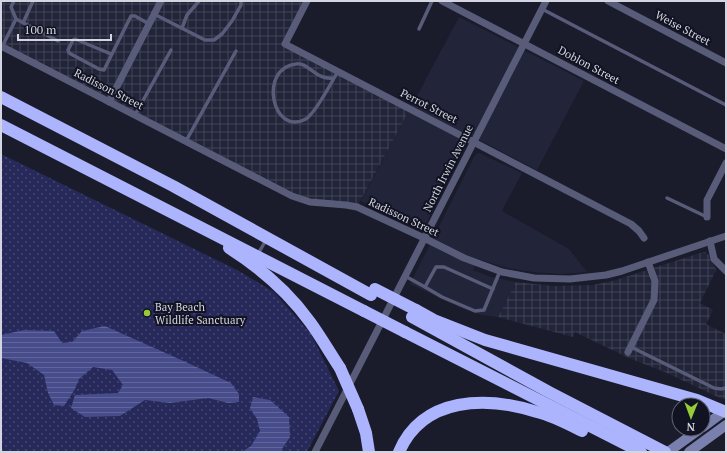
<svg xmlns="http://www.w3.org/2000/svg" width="727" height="453" viewBox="0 0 727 453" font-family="'PT Serif',serif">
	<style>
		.built { fill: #222539 }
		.industrial { fill: url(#industrial-grid) }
		.park { fill: url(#park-dots) }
		.water { fill: url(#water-rules) }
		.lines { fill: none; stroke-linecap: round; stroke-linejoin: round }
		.service { stroke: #585c79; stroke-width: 3.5 }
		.minor { stroke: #585c79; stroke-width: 7 }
		.secondary { stroke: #7980ae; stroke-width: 10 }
		.motorway { stroke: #abb4fc; stroke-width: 12 }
		.motorway-bridge { stroke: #abb4fc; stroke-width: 12 }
		.poi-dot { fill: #96cc3a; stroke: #111322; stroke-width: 1.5 }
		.labels { text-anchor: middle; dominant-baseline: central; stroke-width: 4; stroke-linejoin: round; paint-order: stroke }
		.street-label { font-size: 11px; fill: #d3d5e0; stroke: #111322 }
		.poi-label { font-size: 11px; fill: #d3d5e0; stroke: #111322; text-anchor: start }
	</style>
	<defs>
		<pattern id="industrial-grid" width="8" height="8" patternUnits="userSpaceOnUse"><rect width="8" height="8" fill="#222539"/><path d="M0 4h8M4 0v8" fill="none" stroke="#414455"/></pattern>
		<pattern id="park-dots" width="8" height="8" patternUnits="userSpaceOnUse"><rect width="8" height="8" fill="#26295a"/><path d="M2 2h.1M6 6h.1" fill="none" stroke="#454771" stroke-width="1.8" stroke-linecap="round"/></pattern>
		<pattern id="water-rules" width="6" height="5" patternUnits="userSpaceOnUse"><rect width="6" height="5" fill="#474c8b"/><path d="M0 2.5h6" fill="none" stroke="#61659b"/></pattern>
	</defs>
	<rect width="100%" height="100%" fill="#1a1c2c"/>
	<g class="built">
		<path d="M459,17L584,81L537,170L470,135L426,224L422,228H417L361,201Z"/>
		<path d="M479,153L522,173L502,211L569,249L587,272L561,274L533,272L508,268L478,259L473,270L491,277L516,282L498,317L482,315L461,308L410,284L473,159L476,154Z"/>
	</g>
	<g class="industrial">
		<path d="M1,1H307L285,43L410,109L357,207L310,202L1,46Z"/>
		<path d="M705,252L710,256L716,270L700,303L713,310L706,324L726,334V398L722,399L667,373L631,359L575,332L573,337L498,317L516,282L553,286L593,285L616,280L700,253Z"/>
	</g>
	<path class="park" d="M1,154L237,270L274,292L311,334L339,391L307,452H1Z"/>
	<g class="water">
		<path d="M105,326L188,363L231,383L239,394V402L228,403L208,398L170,403L145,400L120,416L85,417L71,408L75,395L118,393L123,385L112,370L93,367L79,379L75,389L64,406L54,405L48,393L44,375L27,363L1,358V335L24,330L54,331L62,343L72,342L82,331Z"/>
		<path d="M253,397L270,400L289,417L290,437L280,452H242L251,446L260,431L257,419L250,408Z"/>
	</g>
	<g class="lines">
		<g class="service">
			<path d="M14,1L11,7L16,19"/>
			<path d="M542,9L726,105"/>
			<path d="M154,14L205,40H214L222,34L232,21L241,5V1"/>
			<path d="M23,23L33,1"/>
			<path d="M182,28L187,15L199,1"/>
			<path d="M419,29L432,1"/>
			<path d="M2,47L16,19L58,41"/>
			<path d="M111,54L75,39L73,40L68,50L69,53L99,69L104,70L131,16H135L149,24"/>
			<path d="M334,78C316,81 309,62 296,64C258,68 272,137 306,119C315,113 332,82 338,71"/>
			<path d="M135,115L171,50"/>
			<path d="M186,141L236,51"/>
			<path d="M667,198L707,217"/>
			<path d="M258,254L266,240"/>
			<path d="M405,276L425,287L436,267H444L493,289"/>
			<path d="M425,287L442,297L475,311L484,310L500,271"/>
			<path d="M631,347L714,388L721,389L726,388"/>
		</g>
		<g class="minor">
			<path d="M307,1L285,44L631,224L639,231L644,238"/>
			<path d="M442,1L726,149"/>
			<path d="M608,1L726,63"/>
			<path d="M1,46L292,196L310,202L346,205L357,207L424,238L464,258L502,272L534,278L570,279L606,275L622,271L726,236"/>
			<path d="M109,102L161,1"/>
			<path d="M707,217V200L726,163"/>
			<path d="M710,241L714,259L726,271"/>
			<path d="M628,352L654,300L655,281L648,262"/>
			<path d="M315,452L546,1"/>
		</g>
		<g class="secondary">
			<path d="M703,427L726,410"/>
			<path d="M668,452L700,429"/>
			<path d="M689,452L726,425"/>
		</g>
		<g class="motorway">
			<path d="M1,97L173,186L371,295"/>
			<path d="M1,125L364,311"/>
			<path d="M229,248C259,267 289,293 310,322C321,337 330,353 340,368"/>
			<path d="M416,310L434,320L485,340L697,400L726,412"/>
			<path d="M412,317L549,392L665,452"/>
			<path d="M405,332L641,452"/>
			<path d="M358,409L366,433L369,452"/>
			<path d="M399,452C423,396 487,396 537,412C553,416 568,424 582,431"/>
		</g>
		<g class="motorway-bridge">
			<path d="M375,289L416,310"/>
			<path d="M364,311L405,332"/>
			<path d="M340,368L358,409"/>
		</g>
	</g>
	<circle class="poi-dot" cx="147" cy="313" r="4"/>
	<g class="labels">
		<g class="street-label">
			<text transform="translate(683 28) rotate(28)">Weise Street</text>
			<text transform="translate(589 65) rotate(28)">Doblon Street</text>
			<text transform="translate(109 89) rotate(27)">Radisson Street</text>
			<text transform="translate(429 106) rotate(27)">Perrot Street</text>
			<text transform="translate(448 168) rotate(-63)">North Irwin Avenue</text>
			<text transform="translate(404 217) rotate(25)">Radisson Street</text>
		</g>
		<g class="poi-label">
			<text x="155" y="307">Bay Beach<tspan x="155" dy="13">Wildlife Sanctuary</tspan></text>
		</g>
	</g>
	<rect width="727" height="453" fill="none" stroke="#d3d5e0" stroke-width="4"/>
	<g transform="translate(691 417) rotate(181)"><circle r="19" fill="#111322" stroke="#5f616e"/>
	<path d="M0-3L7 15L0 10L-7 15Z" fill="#96cc3a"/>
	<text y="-6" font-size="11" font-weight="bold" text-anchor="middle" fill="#d3d5e0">N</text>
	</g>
	<path d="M18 34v6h93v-6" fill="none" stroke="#d3d5e0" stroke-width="2"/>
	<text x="24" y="34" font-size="12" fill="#d3d5e0" stroke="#111322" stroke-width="3" paint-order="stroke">100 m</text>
</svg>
